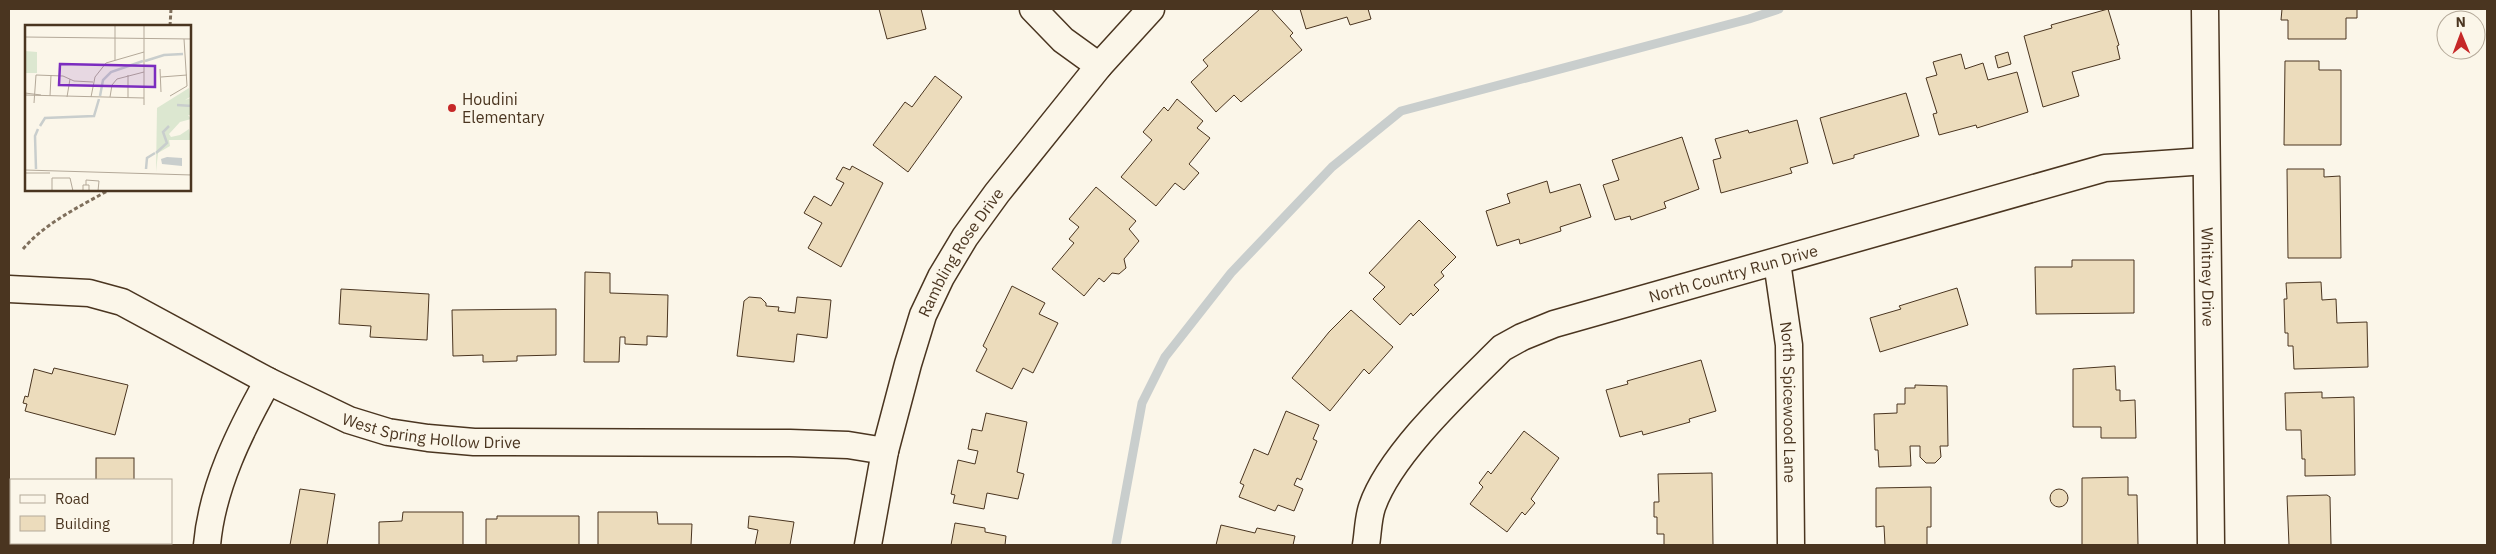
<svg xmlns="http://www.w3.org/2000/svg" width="2496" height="554" viewBox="0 0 2496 554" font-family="'IBM Plex Sans',sans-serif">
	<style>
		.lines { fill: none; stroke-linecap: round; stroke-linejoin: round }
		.stream { stroke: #c9cecd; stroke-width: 9 }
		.building { fill: #ecdcbc; stroke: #4a3520 }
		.street-casing { stroke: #4a3520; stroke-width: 29 }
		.path { stroke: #7f6f5c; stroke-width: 3; stroke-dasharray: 4 2.5; stroke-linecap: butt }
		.street { stroke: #fbf6e9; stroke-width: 26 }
		.poi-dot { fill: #c62828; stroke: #fbf6e9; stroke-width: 2 }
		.labels { text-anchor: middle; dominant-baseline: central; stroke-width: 4; stroke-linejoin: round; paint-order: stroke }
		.poi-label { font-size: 16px; fill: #4a3520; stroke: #fbf6e9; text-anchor: start }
		.street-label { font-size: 16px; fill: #4a3520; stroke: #fbf6e9 }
		.inset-river { fill: none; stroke: #c9cecd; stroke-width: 2.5 }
		.inset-road { fill: none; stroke: #b4a999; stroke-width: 1 }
		.view { fill: #7b2cbf; fill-opacity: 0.15; stroke: #7b2cbf; stroke-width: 2.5 }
		.inset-edge { fill: none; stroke: #4a3520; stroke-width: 2.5 }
	</style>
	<rect width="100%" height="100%" fill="#fbf6e9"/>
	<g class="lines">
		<path class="stream" d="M1116,545L1142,403L1165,357L1231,273L1332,167L1401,111L1749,19L1779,9"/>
	</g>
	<g class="building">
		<path d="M879,9H921L926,29L887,39Z"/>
		<path d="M1260,9H1271L1293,33L1290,36L1302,50L1241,102L1234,95L1216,112L1191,82L1208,66L1203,60Z"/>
		<path d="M1300,9H1368L1371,19L1350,25L1347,17L1306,29Z"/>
		<path d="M2108,9L2119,45L2117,46L2120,59L2072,72L2079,96L2043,107L2024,36L2052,28L2051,25Z"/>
		<path d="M2282,9H2357V18H2346V39H2288V20H2281Z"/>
		<path d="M2008,52L2011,64L1998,68L1995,56Z"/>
		<path d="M1961,54L1965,69L1983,63L1988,80L2017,72L2028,112L1977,128L1976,125L1939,135L1933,114L1937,113L1926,78L1937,75L1933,62Z"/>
		<path d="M2285,61H2319V70H2341V145H2284Z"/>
		<path d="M935,76L962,97L908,172L873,145L905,102L912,107Z"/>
		<path d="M1906,93L1919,136L1854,155V158L1833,164L1820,118Z"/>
		<path d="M1177,99L1203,121L1197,128L1210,138L1189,164L1199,173L1184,190L1175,183L1156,206L1121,177L1152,140L1143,132L1164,107L1168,111Z"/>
		<path d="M1797,120L1808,163L1790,168L1792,173L1721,193L1713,160L1721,158L1715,139L1748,130L1749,133Z"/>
		<path d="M1682,137L1699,189L1664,202L1666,208L1631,220L1630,216L1615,220L1603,185L1619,180L1612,160Z"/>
		<path d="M852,166L883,183L841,267L808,248L822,223L804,213L814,196L831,206L844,183L836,179L843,167L850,170Z"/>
		<path d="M2287,169H2324V177L2340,176L2341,258H2288Z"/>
		<path d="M1547,181L1550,193L1580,184L1591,217L1560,227L1561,231L1520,244L1519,239L1497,246L1486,211L1510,203L1507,194Z"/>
		<path d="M1096,187L1136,221L1129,229L1139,241L1124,259L1126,268L1119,274L1112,273L1104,282L1099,278L1084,296L1052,269L1074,243L1069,239L1079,227L1069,219Z"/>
		<path d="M1419,220L1456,257L1441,272L1444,276L1434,285L1439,290L1413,316L1411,313L1400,325L1373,299L1385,287L1369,273Z"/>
		<path d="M2072,260H2134V313L2036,314L2035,267H2072Z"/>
		<path d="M585,272L610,273V293L668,295L667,337L647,336V345L625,344V337H620L619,362H584Z"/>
		<path d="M2321,282L2322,300L2336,299L2337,323L2367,322L2368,367L2294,369L2293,346H2288V333H2285L2284,299H2287L2286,283Z"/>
		<path d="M1012,286L1045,303L1039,314L1058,323L1033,373L1023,368L1012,389L976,371L987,349L983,346Z"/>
		<path d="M1957,288L1968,325L1880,352L1870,318L1901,309L1899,306Z"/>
		<path d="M341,289L429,294L427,340L370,337L371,326L339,324Z"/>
		<path d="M749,297L761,298L766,303V306L779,307L778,311L795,313L797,297L831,300L827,338L797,334L794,362L737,356L744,301Z"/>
		<path d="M556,309V355L517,356V361L483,362V355L453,356L452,310Z"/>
		<path d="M1351,310L1393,347L1369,374L1364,369L1330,411L1292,378L1329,332Z"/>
		<path d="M1701,360L1716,411L1689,419L1690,422L1643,435L1642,431L1620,437L1606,390L1628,384L1627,381Z"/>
		<path d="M2115,366L2116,390H2120V401L2135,400L2136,438H2101V427H2073V369Z"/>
		<path d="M54,368L128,385L115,435L25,411L27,404L23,403L25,396L28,397L34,369L52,374Z"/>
		<path d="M1915,385L1947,386L1948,446H1940L1941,457L1935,463H1926L1920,457V446H1910L1911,466L1879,467L1878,450H1875L1874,414L1897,413V404H1905V388H1915Z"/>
		<path d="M2322,392V398L2354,397L2355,475L2305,476V459H2302L2301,430H2286L2285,393Z"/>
		<path d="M1286,411L1319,425L1313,439L1317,441L1301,480L1297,478L1294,485L1303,489L1294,511L1278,505L1275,511L1239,497L1244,485L1240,483L1254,449L1268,455Z"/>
		<path d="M986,413L1027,422L1017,472L1024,474L1018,499L987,493L984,509L953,503L955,495L951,494L958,460L975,464L978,451L968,449L972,429L982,431Z"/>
		<path d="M1524,431L1559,458L1531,499L1535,503L1525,515L1522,512L1507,532L1470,504L1483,487L1479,483L1488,471L1491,474Z"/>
		<rect x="96" y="458" width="38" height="22"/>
		<path d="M1712,473L1713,545H1664V534H1657V517H1654V502H1659L1658,474Z"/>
		<path d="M2128,477V495H2137L2138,545H2082V478Z"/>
		<path d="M1931,487V527H1927V545H1885L1884,526L1876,527V488Z"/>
		<path d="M300,489L335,494L327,545H290Z"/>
		<circle cx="2059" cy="498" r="9"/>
		<path d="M2327,495L2330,497L2331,545H2289L2287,496Z"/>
		<path d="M403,512H463V545H379V522L402,521Z"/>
		<path d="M598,512H657L658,524H692L691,545H598Z"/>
		<path d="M497,516H579V545H486V519H497Z"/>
		<path d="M749,516L794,522L790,545H755L758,530L748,528Z"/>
		<path d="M955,523L985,528V532L1006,536L1005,545H951Z"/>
		<path d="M1221,525L1255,533L1257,528L1295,536L1293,545H1216Z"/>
		<rect x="79" y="543" width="47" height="2"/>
	</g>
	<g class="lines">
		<defs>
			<g id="street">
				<path d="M1033,9L1063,40L1099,66"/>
				<path id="s1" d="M2205,9L2211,545"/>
				<path id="s2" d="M1777,262L1789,345L1791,545"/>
				<path id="s3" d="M9,289L89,293L122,302L268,381L349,420L388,432L428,438L474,442L790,443L848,445L885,451"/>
				<path d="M207,545C212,487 240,431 268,381"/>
				<path id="s4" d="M868,545L885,451L908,364L923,315L941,277L965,237L997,193L1099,66L1151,9"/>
				<path id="s5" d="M1366,545C1368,533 1368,519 1372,507C1390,454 1462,388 1502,348L1522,337L1554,324L2105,168L2206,161"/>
			</g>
		</defs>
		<use href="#street" class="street-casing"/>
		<g class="path">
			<path d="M170,26L171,9"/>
			<path d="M23,249C45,223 79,207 109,190"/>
		</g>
		<use href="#street" class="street"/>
	</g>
	<circle class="poi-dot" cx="452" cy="108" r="5"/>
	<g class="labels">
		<g class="poi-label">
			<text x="462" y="99">Houdini<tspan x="462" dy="18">Elementary</tspan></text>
		</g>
		<g class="street-label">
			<text stroke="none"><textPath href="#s4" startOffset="310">Rambling Rose Drive</textPath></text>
			<text stroke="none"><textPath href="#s5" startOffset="489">North Country Run Drive</textPath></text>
			<text stroke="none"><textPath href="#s1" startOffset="268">Whitney Drive</textPath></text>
			<text stroke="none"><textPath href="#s2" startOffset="141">North Spicewood Lane</textPath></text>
			<text stroke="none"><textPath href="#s3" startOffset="454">West Spring Hollow Drive</textPath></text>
		</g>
	</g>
	<g transform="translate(25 25)">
		<rect width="166" height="166" fill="#fbf6e9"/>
		<path d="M0,26L12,27V48H0ZM164,63L165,72L160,75L166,73V90H163L166,94L155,97L144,109L146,112L155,110L164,104L166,115H144L145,121L133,128L131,147L132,83Z" fill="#dce7d0"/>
		<path d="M142,132L157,133V141L137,139L136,134Z" fill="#c9cecd"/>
		<path class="inset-river" d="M120,36L139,30L158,29M75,71L78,55L86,47L118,36M152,80L167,81M15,101L20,93L69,91L74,74M131,128L142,118L138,107L144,101M11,144L10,111L13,104M121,144L122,133L130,128"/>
		<path class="inset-road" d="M90,0V35M0,12L167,14M135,44L136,67M103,50V73M136,52L162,50M0,68L16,70M0,70L119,73M25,71L26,50M145,71L162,61L159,14M42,72L45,54M66,72L70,52L81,38L119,27M85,72L87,60L92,54L119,47M9,78L11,50L38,51L49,56L68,57M119,80V0M0,145L167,150M0,148H25M61,160V155L74,156L73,166M27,166V153H45L48,166M58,166V160H64V166"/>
		<path class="view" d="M35,39L130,41V62L34,60Z"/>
		<rect width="166" height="166" class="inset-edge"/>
	</g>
	<rect width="2496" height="554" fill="none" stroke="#4a3520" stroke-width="20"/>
	<rect x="10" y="479" width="162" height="65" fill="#fbf6e9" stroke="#b4a999"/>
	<rect x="20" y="495" width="25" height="8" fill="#fbf6e9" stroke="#b4a999"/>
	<text x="55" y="504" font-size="15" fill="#4a3520">Road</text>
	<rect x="20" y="516" width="25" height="15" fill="#ecdcbc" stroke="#b4a999"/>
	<text x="55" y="529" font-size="15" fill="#4a3520">Building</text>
	<g transform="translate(2461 35) rotate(359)"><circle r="24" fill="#fbf6e9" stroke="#b4a999"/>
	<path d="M0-4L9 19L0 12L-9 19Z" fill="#c62828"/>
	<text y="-8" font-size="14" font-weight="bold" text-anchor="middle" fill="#4a3520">N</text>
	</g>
</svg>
